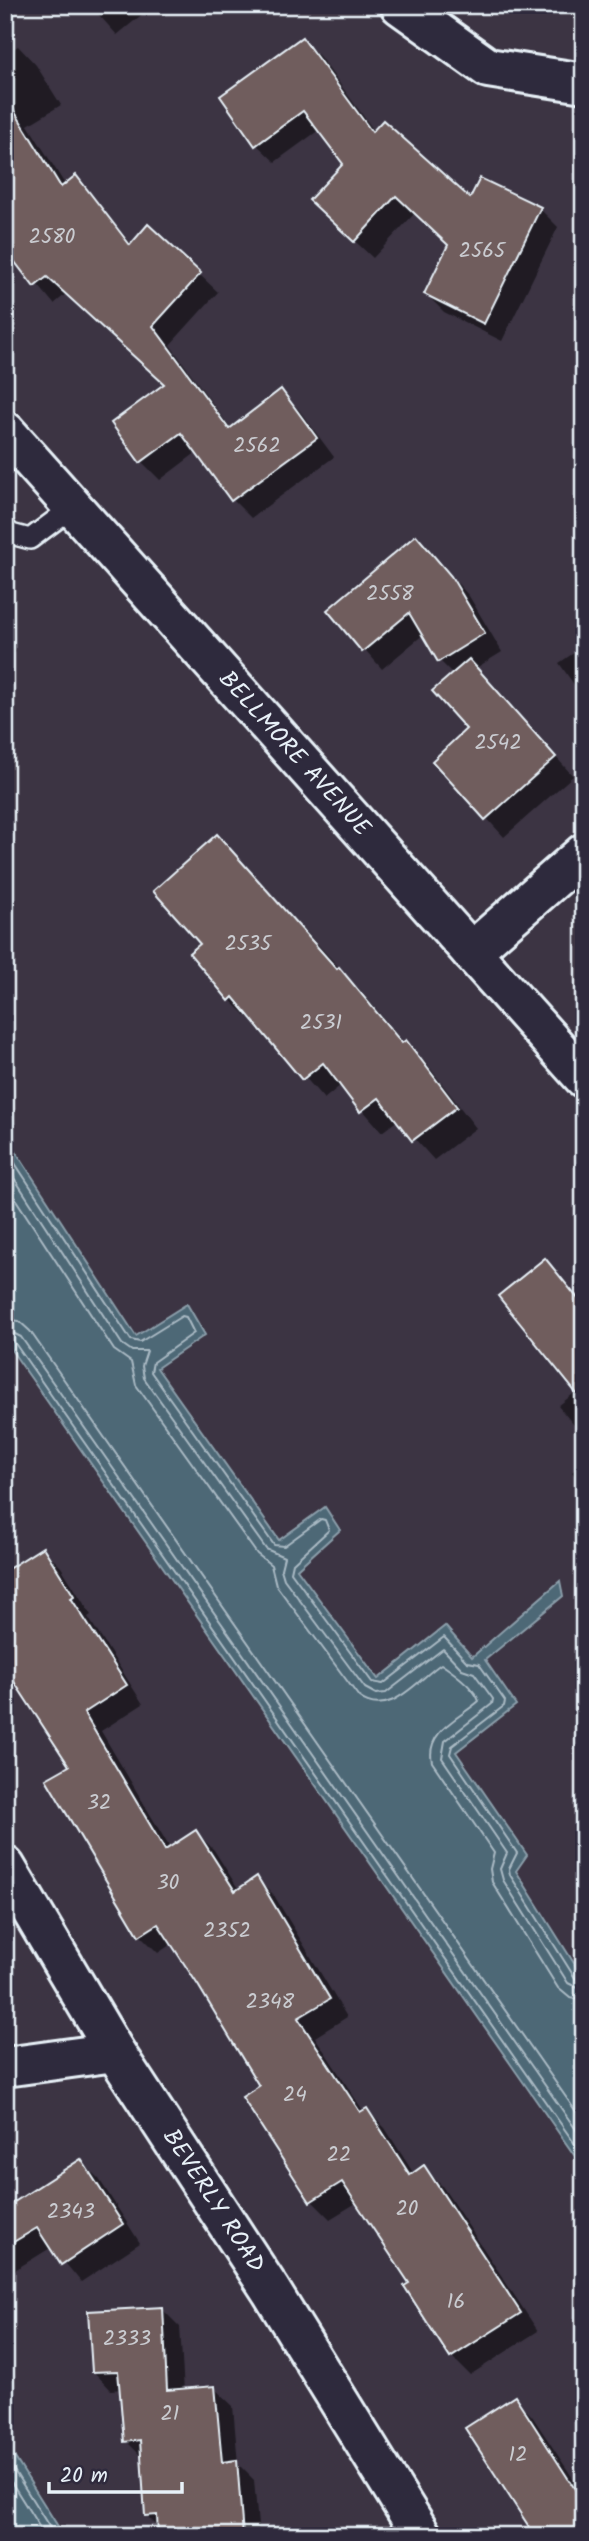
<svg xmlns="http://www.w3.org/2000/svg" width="589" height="2541" viewBox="0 0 589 2541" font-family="Kalam,sans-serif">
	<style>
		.water { fill: #4d6776; stroke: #8b9eaa; stroke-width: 2 }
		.shadow { fill: #0007 }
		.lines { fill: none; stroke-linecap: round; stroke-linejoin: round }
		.shore { stroke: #aabac4; stroke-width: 2 }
		.building { fill: #705d5d; stroke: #e8f1f8; stroke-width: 2 }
		.lane-casing { stroke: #e8f1f8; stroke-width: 24 }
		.street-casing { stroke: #e8f1f8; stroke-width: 44 }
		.secondary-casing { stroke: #e8f1f8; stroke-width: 44 }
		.lane { stroke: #2f2a3d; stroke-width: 19 }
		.street { stroke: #2f2a3d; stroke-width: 38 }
		.secondary { stroke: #2f2a3d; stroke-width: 38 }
		.labels { text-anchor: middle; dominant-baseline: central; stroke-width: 5; stroke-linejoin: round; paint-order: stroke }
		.number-label { font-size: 21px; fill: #caccd1 }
		.street-label { font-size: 24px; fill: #e8f1f8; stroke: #2f2a3d }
	</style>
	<rect width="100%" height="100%" fill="#3c3443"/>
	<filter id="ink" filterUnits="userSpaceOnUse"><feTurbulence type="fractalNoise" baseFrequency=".0143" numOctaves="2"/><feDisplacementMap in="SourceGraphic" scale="14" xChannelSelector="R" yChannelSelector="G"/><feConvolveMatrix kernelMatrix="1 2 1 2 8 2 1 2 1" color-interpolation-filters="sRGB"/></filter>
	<g filter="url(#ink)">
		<g class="water">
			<path d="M5,1135L136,1336L187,1304L205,1335L157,1368L279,1540L325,1507L340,1530L297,1569L378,1679L445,1626L472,1657L560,1581L563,1596L485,1660L516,1705L456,1752L527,1855L516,1871L584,1979V2169L5,1341Z"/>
			<path d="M5,2442L64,2536H5Z"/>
		</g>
		<g class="shadow">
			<path d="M90,5H148L150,8L117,35Z"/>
			<path d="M302,39L320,57L375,132L471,201L540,209L558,227L502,341L444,312L426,294L450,245L415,213L373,258L330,218L345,164L319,130L275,162L256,144Z"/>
			<path d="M18,46L36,65L61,105L28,125L66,186L76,178L132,245L149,227L218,292L170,345L231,429L281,392L299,410L334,457L251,518L233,500L197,452L160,480L142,462L166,385L66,294L54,304L5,246V50L7,53Z"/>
			<path d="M583,209H584V351L575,343Z"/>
			<path d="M416,537L469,596L502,652L476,668L573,776L504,837L434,761L469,730L454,675L440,661L424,634L382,669L330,610Z"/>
			<path d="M5,633L16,652L5,658Z"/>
			<path d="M584,646V699L559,663Z"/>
			<path d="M217,836L360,990L404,1043L426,1063L476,1128L434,1160L398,1120L382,1132L341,1085L324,1099L253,1018L251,1020L230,1000L191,954L203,944Z"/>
			<path d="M545,1261L584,1305V1437L558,1406L577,1391Z"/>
			<path d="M584,1462V1487L572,1472Z"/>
			<path d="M43,1549L61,1567L91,1615L88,1617L143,1704L101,1731L170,1848L196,1832L214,1850L239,1890L257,1879L275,1897L347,2017L315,2037L364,2112L367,2110L385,2128L414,2174L424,2168L442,2186L538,2331L470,2375L452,2357L406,2286L411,2283L358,2202L330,2219L312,2201L261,2086L173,1943L158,1953L140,1935L72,1766L5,1655V1564L10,1570Z"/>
			<path d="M80,2161L99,2179L140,2243L81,2282L52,2247L5,2276V2203L9,2208Z"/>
			<path d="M162,2309L180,2327L184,2391L214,2388L233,2406L238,2464L254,2480L259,2536L165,2534L147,2516L143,2458L126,2441L122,2389L111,2390L93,2371Z"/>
			<path d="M514,2398L532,2416L584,2495V2536Z"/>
		</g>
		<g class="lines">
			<g class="shore">
				<path d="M5,1148L131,1340L140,1342L182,1316L186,1317L194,1333L153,1362L151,1372L274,1545L284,1546L321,1519L325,1520L329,1530L293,1563L291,1572L372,1682L383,1684L444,1637L467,1662L479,1664L505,1701L504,1706L452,1746L450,1754L517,1853L509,1869L510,1875L575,1978L584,1982"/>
				<path d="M5,1164L122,1344L132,1351H147L142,1366L144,1378L266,1549L284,1557L281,1569L284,1579L365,1688L376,1694L386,1693L443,1649L462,1669L474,1673L493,1699L492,1704L445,1741L442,1758L507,1853L500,1869L503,1880L568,1983L584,1991"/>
				<path d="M5,1183L114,1350L131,1362L136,1385L257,1554L271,1565L276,1585L359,1697C389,1720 418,1679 441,1664C453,1672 474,1687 479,1701C460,1718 425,1731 432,1762L494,1853L490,1869L492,1882L558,1988L570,1998L584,2001"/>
				<path d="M5,1319L19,1321L30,1331L584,2123"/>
				<path d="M5,1329L21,1337L584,2141"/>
				<path d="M5,1338L14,1342L584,2157"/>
				<path d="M5,2456L55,2536"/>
				<path d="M5,2472L45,2536"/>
			</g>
		</g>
		<g class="building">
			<path d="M302,37L372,132L383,120L470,198L480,178L541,207L484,324L424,294L448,245L396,196L354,242L309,200L343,164L303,111L255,146L220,96Z"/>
			<path d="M5,96L61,187L76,175L130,245L148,224L201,273L153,326L229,429L281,389L317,438L231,501L181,433L140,463L111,423L164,384L47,277L34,287L5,249Z"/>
			<path d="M416,535L451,576L485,633L438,662L409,613L362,652L327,610Z"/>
			<path d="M469,659L556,757L485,820L432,761L466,729L432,691Z"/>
			<path d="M217,834L337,969L339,967L402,1043L406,1040L457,1107L412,1141L379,1098L360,1112L323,1063L302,1080L233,997L229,1001L189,953L200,944L153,891Z"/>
			<path d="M545,1258L584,1306V1403L498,1296Z"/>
			<path d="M43,1547L74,1596L71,1598L127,1685L84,1713L165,1850L196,1830L235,1891L257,1876L330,1999L298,2018L360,2112L367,2108L410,2175L424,2165L521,2313L450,2358L404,2286L409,2283L342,2182L310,2202L242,2097L259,2086L198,1985L158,1924L139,1936L46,1779L69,1766L5,1668V1571Z"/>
			<path d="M81,2159L123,2224L61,2265L37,2228L5,2247V2208Z"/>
			<path d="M163,2307L167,2390L215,2386L222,2462L237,2460L243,2536H158L157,2515L145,2516L140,2440L124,2442L118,2371L92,2372L88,2311Z"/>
			<path d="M515,2396L584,2503V2536H535L465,2428Z"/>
		</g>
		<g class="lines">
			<defs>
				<path id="lane" d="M5,528L11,534L30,539L73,507"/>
				<g id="street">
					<path d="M400,5L488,68L584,83"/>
					<path d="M471,952L584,853"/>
					<path d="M5,1866L115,2052L271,2291L422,2536"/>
					<path d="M5,2067L115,2052"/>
				</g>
				<path id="secondary" d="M5,431L584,1078"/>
			</defs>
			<use href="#lane" class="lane-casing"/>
			<use href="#street" class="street-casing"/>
			<use href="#secondary" class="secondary-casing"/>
			<use href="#lane" class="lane"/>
			<use href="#street" class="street"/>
			<use href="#secondary" class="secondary"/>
		</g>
	</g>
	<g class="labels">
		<g class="number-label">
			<text x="52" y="237">2580</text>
			<text x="482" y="251">2565</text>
			<text x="257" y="446">2562</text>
			<text x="390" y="594">2558</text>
			<text x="498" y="743">2542</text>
			<text x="248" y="944">2535</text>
			<text x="321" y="1023">2531</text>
			<text x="99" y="1803">32</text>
			<text x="168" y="1883">30</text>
			<text x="227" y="1931">2352</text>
			<text x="270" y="2002">2348</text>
			<text x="295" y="2095">24</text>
			<text x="339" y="2155">22</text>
			<text x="407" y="2209">20</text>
			<text x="71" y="2212">2343</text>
			<text x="456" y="2302">16</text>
			<text x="127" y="2339">2333</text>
			<text x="170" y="2414">21</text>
			<text x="518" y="2455">12</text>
		</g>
		<g class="street-label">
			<text transform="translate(294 754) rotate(48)">BELLMORE AVENUE</text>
			<text transform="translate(213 2201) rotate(57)">BEVERLY ROAD</text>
		</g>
	</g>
	<rect width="589" height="2541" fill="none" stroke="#2f2a3d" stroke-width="28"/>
	<rect x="14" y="14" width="561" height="2513" fill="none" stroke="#e8f1f8" stroke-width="2.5" filter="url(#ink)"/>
	<path d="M49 2482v10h133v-10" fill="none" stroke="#e8f1f8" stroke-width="3.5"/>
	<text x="60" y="2482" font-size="21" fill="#e8f1f8" stroke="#2f2a3d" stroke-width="5" paint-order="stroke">20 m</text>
</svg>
